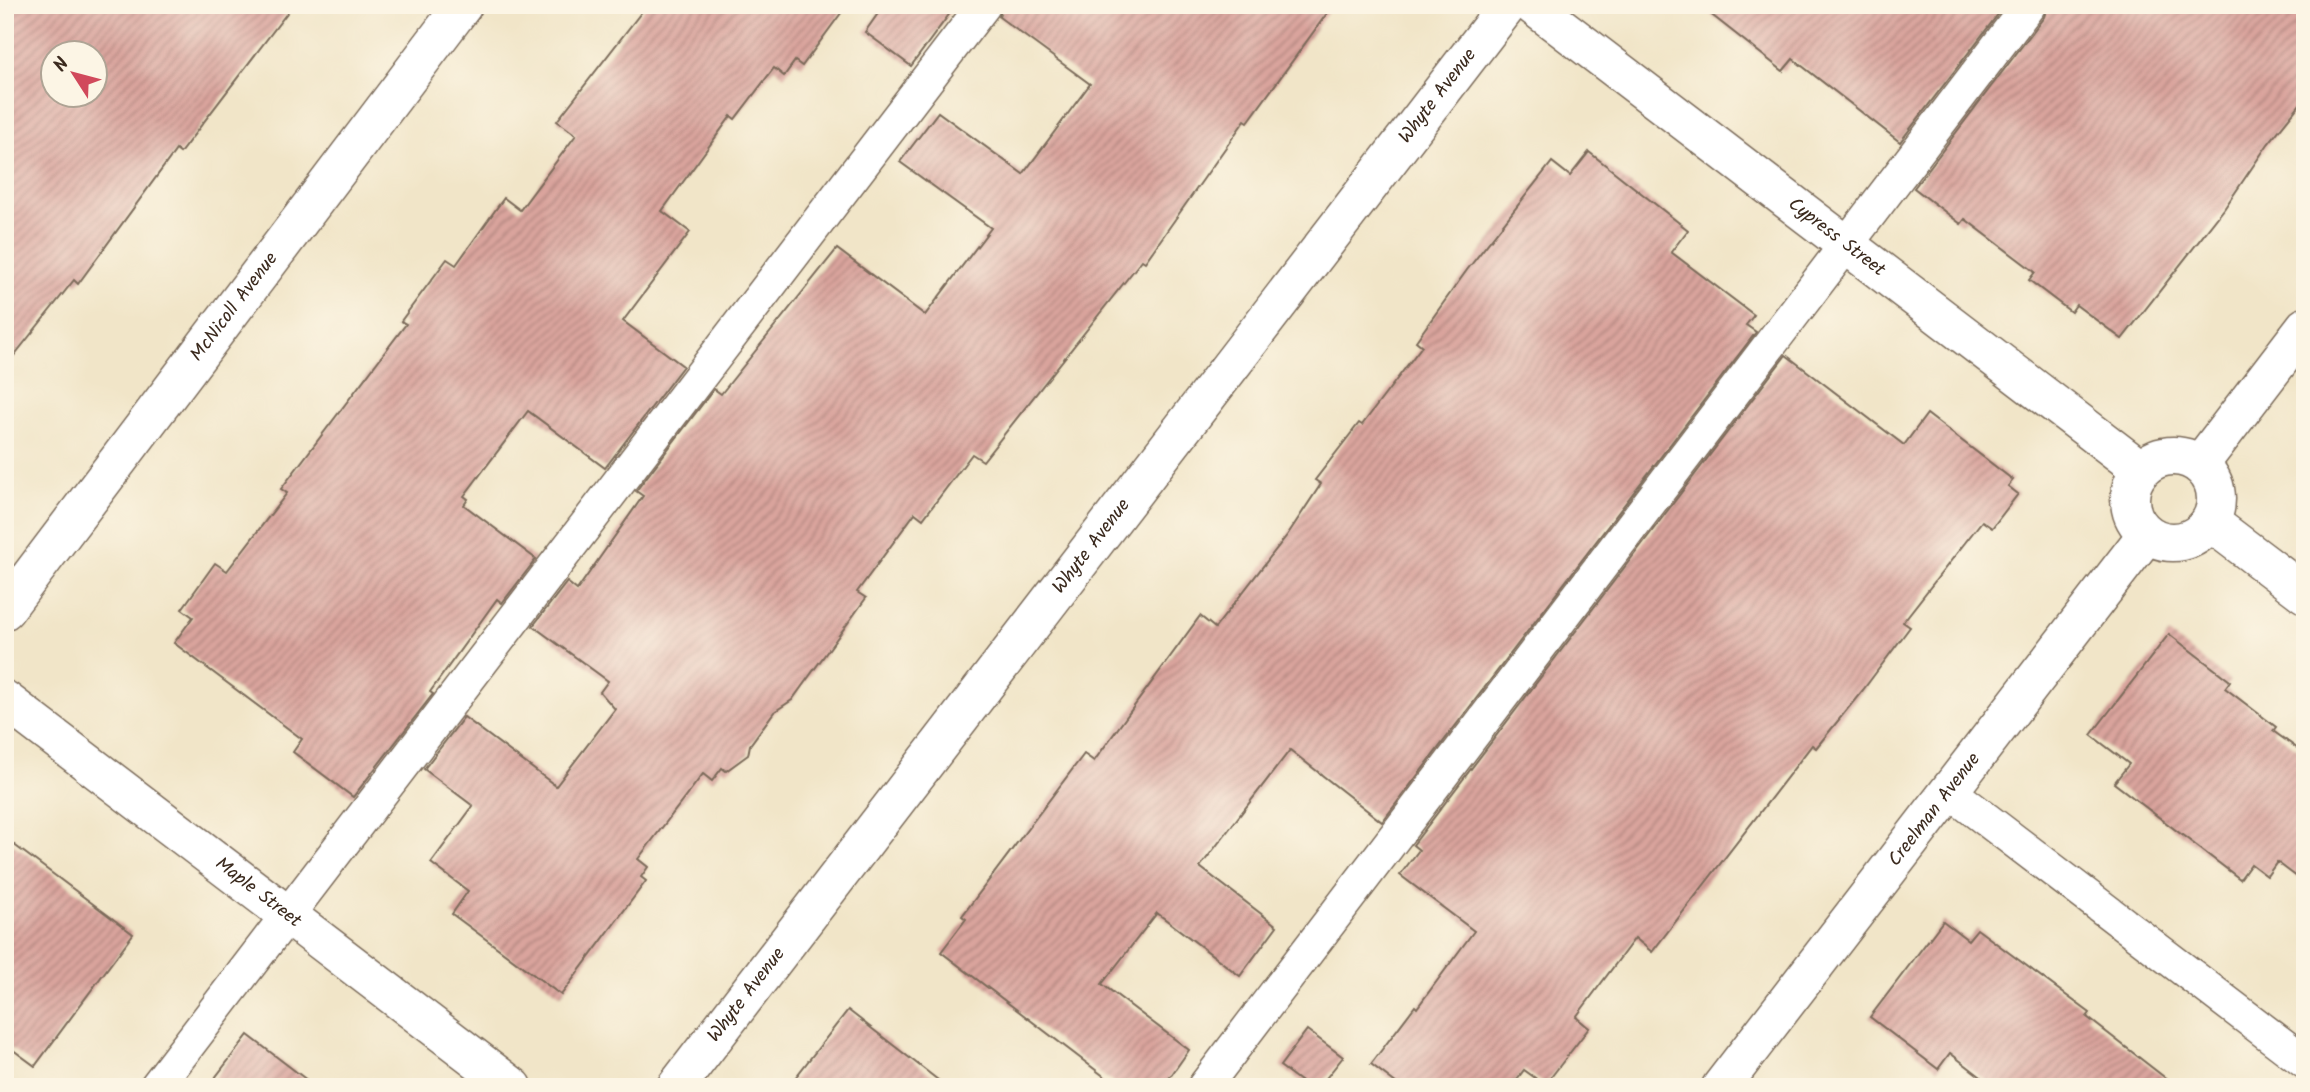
<svg xmlns="http://www.w3.org/2000/svg" width="2310" height="1092" viewBox="0 0 2310 1092" font-family="Kalam,sans-serif">
	<style>
		.building { fill: url(#building-hatch); fill-rule: evenodd }
		.lines { fill: none; stroke-linecap: round; stroke-linejoin: round }
		.lane-casing { stroke: #7b6b5a; stroke-width: 36 }
		.street-casing { stroke: #7b6b5a; stroke-width: 41 }
		.lane { stroke: #fff; stroke-width: 33 }
		.street { stroke: #fff; stroke-width: 38 }
		.labels { text-anchor: middle; dominant-baseline: central; stroke-width: 5; stroke-linejoin: round; paint-order: stroke }
		.street-label { font-size: 19px; fill: #3b2a1e; stroke: #fcf5e5 }
	</style>
	<defs>
		<pattern id="building-hatch" width="6" height="6" patternUnits="userSpaceOnUse" patternTransform="scale(1.75)"><rect width="6" height="6" fill="#daa49d"/><path d="M-1 1l2-2M0 6l6-6M5 7l2-2" fill="none" stroke="#b2867f"/></pattern>
	</defs>
	<rect width="100%" height="100%" fill="#fcf5e5"/>
	<filter id="ink" filterUnits="userSpaceOnUse"><feTurbulence type="fractalNoise" baseFrequency=".0143" numOctaves="2"/><feDisplacementMap in="SourceGraphic" scale="14" xChannelSelector="R" yChannelSelector="G"/><feConvolveMatrix kernelMatrix="1 2 1 2 8 2 1 2 1" color-interpolation-filters="sRGB"/></filter>
	<filter id="wash" filterUnits="userSpaceOnUse"><feTurbulence type="fractalNoise" baseFrequency=".00686" numOctaves="4" result="noise"/><feDisplacementMap in="SourceGraphic" scale="28" xChannelSelector="R" yChannelSelector="G"/><feGaussianBlur stdDeviation="1.57" result="paint"/><feColorMatrix in="noise" values="0 0 0 0 0 0 0 0 0 0 0 0 0 0 0 0 0 1.4 0 .05"/><feComposite in="paint" operator="in"/></filter>
	<g filter="url(#wash)">
		<rect width="100%" height="100%" fill="#f1e5c8"/>
		<g id="blocks">
			<g class="building">
				<path d="M5,5H293L180,153L176,150L78,284L74,280L5,367ZM52,52H94V94H52Z"/>
				<path d="M647,5H847L802,66L795,61L784,76L774,68L735,119L731,116L662,211L690,232L623,321L683,366L605,468L528,411L464,496L468,499L464,505L536,559L502,603L497,599L430,692L433,694L353,797L293,752L302,739L174,643L193,617L182,609L215,563L227,571L287,493L281,489L406,324L401,321L447,259L456,265L504,198L520,210L576,135L557,121Z"/>
				<path d="M884,5H956L911,66L865,32Z"/>
				<path d="M1003,5H1333L1248,122L1245,120L1145,262L1142,260L983,461L972,454L923,519L915,513L857,592L866,598L792,700L774,712L750,745L748,755L726,771L722,768L712,781L703,774L638,859L648,867L641,877L646,881L561,995L452,914L468,891L431,863L473,806L424,769L464,717L556,786L615,709L600,692L608,681L533,626L567,582L577,590L643,496L636,491L714,389L721,394L837,249L925,315L991,228L900,162L938,112L1023,174L1090,84L999,17Z"/>
				<path d="M1699,5H2005L1900,142L1793,59L1783,71Z"/>
				<path d="M2048,5H2305V98L2268,144L2224,209L2122,339L2076,305L2071,312L2029,280L2035,272L1965,219L1961,224L1914,188L2044,17Z"/>
				<path d="M1589,152L1688,230L1671,252L1754,315L1746,325L1756,332L1382,822L1290,750L1200,867L1277,926L1240,976L1157,913L1102,984L1189,1050L1163,1087H1118L941,952L966,919L962,916L1084,754L1094,761L1200,616L1215,628L1288,534L1321,484L1315,480L1359,423L1362,425L1422,346L1416,341L1467,270L1552,162L1570,176Z"/>
				<path d="M1786,355L1904,445L1927,414L2013,480L2008,486L2018,494L1992,528L1982,521L1903,622L1910,627L1863,690L1816,748L1812,745L1652,952L1635,938L1576,1017L1589,1028L1545,1085L1524,1070L1511,1087H1401L1371,1064L1415,1006L1417,1008L1474,931L1400,875L1419,850L1413,845Z"/>
				<path d="M2169,634L2230,681L2225,688L2276,727L2273,731L2305,754V883L2277,862L2267,876L2251,864L2240,879L2114,783L2129,764L2091,735Z"/>
				<path d="M5,838L133,934L35,1066L5,1044Z"/>
				<path d="M1943,921L1968,940L1977,929L2090,1013L2087,1017L2177,1087H1994L1950,1053L1938,1069L1870,1017Z"/>
				<path d="M848,1010L947,1087H788Z"/>
				<path d="M1307,1030L1343,1057L1319,1087H1308L1280,1066Z"/>
				<path d="M248,1035L316,1087H208Z"/>
			</g>
		</g>
	</g>
	<g filter="url(#ink)">
		<use href="#blocks" fill-opacity="0" stroke="#7b6b5a" stroke-width="2"/>
		<g class="lines">
			<defs>
				<g id="lane">
					<path d="M1949,791L2305,1062"/>
					<path d="M156,1087L984,5"/>
					<path d="M1204,1087L2029,5"/>
				</g>
				<g id="street">
					<path id="s1" d="M1532,5L2140,469"/>
					<circle cx="2173" cy="499" r="43"/>
					<path d="M2200,464L2305,327"/>
					<path d="M2210,522L2305,594"/>
					<path id="s2" d="M5,610L463,5"/>
					<path id="s3" d="M5,700L513,1087"/>
					<path id="s4" d="M676,1087L1508,5"/>
					<path id="s5" d="M1721,1087L2147,534"/>
				</g>
			</defs>
			<use href="#lane" class="lane-casing"/>
			<use href="#street" class="street-casing"/>
			<use href="#lane" class="lane"/>
			<use href="#street" class="street"/>
		</g>
	</g>
	<g class="labels">
		<g class="street-label">
			<text stroke="none"><textPath href="#s4" startOffset="1250">Whyte Avenue</textPath></text>
			<text stroke="none"><textPath href="#s1" startOffset="383">Cypress Street</textPath></text>
			<text stroke="none"><textPath href="#s2" startOffset="380">McNicoll Avenue</textPath></text>
			<text stroke="none"><textPath href="#s4" startOffset="682">Whyte Avenue</textPath></text>
			<text stroke="none"><textPath href="#s5" startOffset="350">Creelman Avenue</textPath></text>
			<text stroke="none"><textPath href="#s3" startOffset="318">Maple Street</textPath></text>
			<text stroke="none"><textPath href="#s4" startOffset="116">Whyte Avenue</textPath></text>
		</g>
	</g>
	<rect width="2310" height="1092" fill="none" stroke="#fcf5e5" stroke-width="28"/>
	<g transform="translate(74 74) rotate(306)"><circle r="33" fill="#fcf5e5" stroke="#afa495" stroke-width="2"/>
	<path d="M0-5L12 26L0 18L-12 26Z" fill="#d1495b"/>
	<text y="-10" font-size="19" font-weight="bold" text-anchor="middle" fill="#3b2a1e">N</text>
	</g>
</svg>
